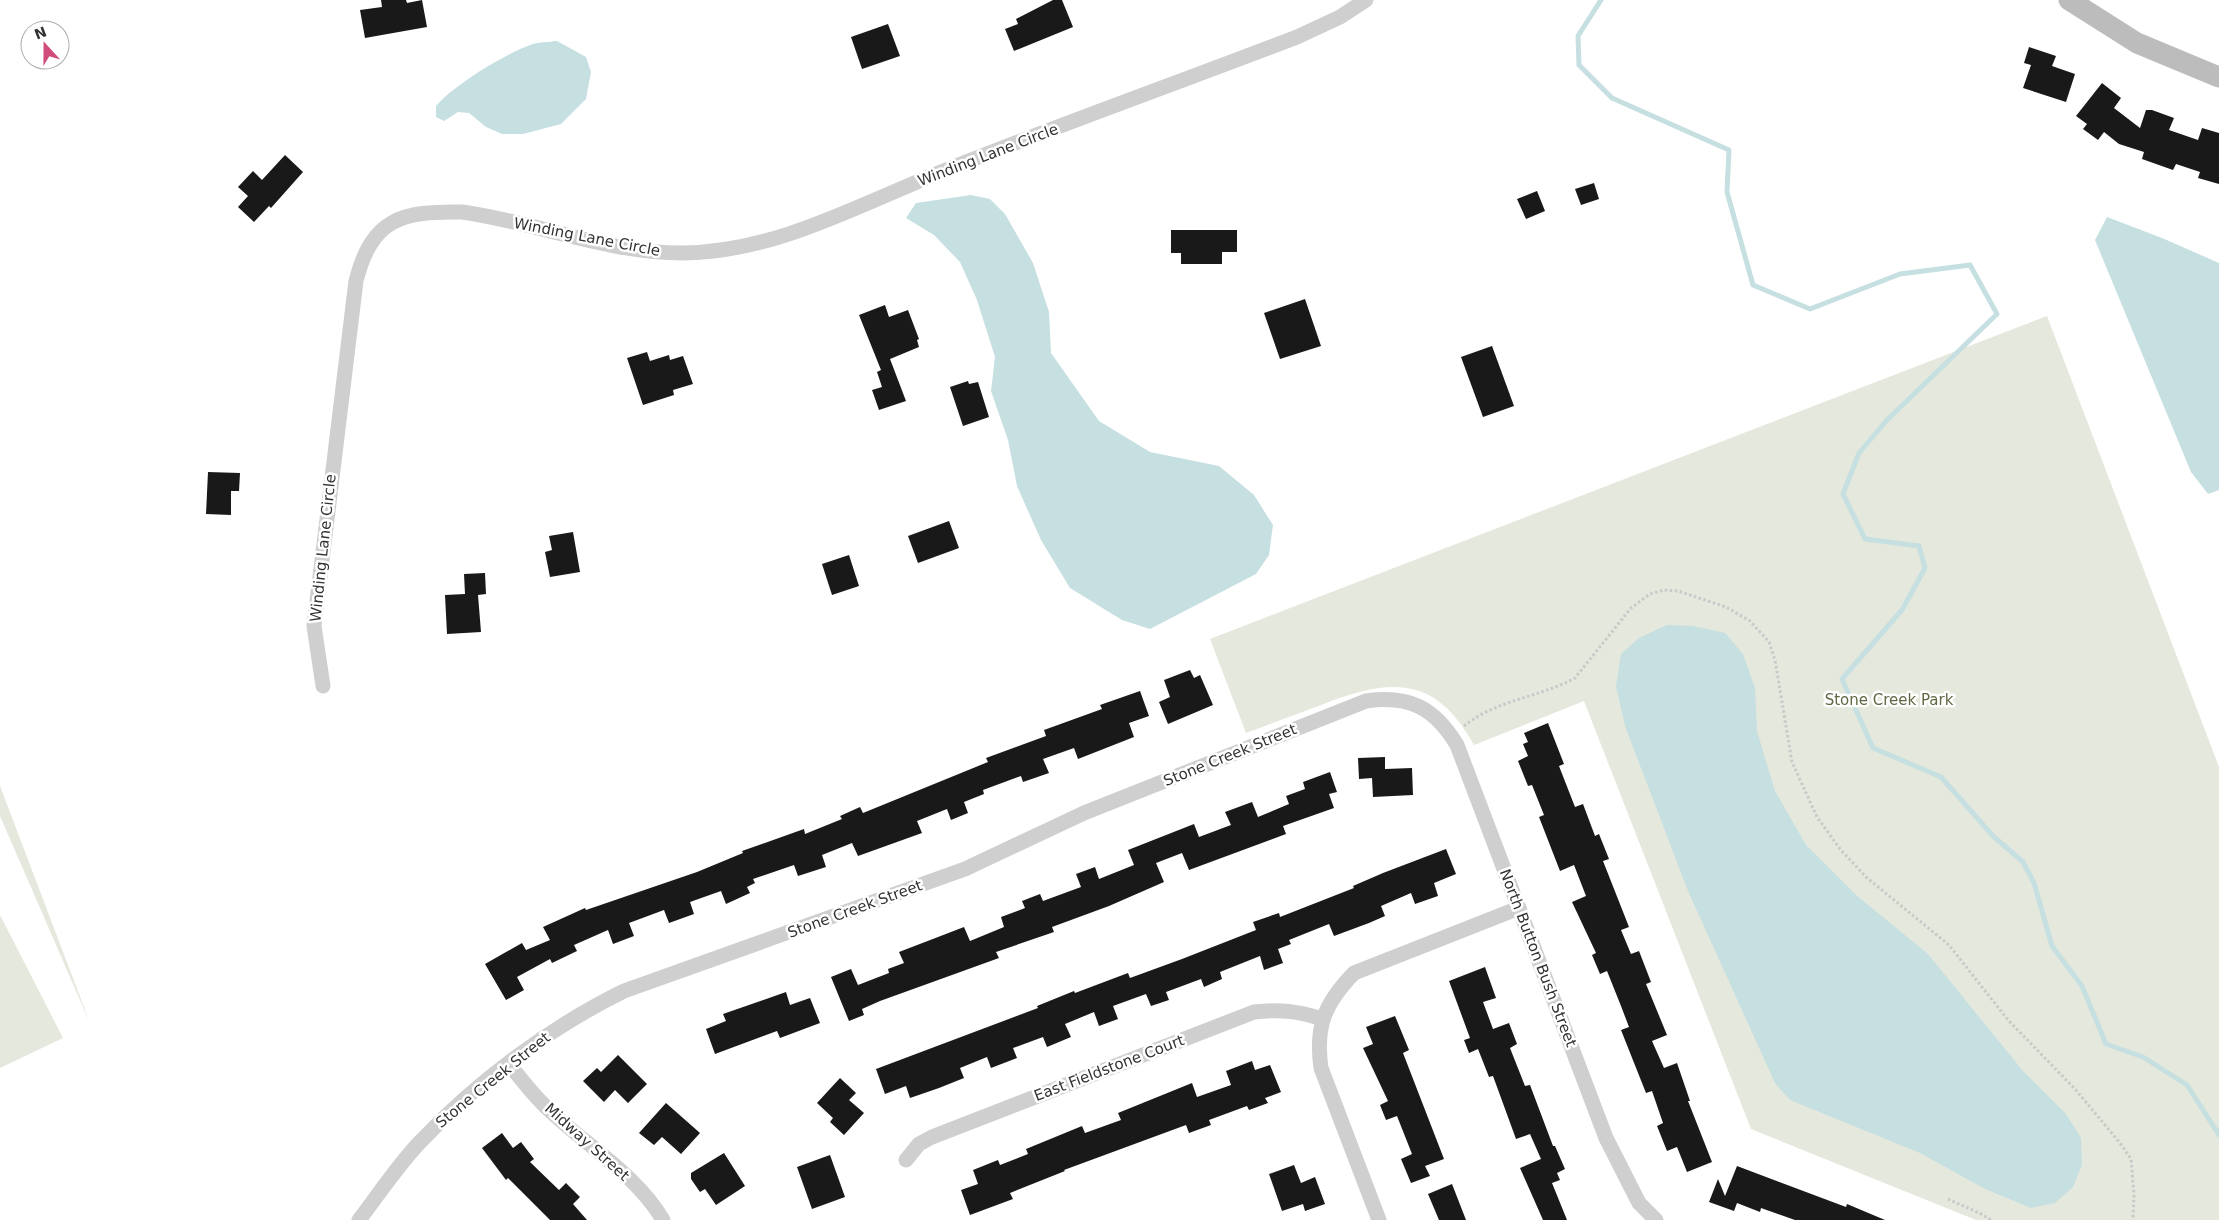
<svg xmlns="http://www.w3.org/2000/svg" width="2219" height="1220" viewBox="0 0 2219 1220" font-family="'DejaVu Sans',sans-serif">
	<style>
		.green { fill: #e5e8dc }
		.water { fill: #c6dfe1 }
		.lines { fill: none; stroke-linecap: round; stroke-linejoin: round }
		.stream { stroke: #c6dfe1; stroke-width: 5 }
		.building { fill: #191919 }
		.path { stroke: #c9c9c9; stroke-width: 3; stroke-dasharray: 2.5 2.5; stroke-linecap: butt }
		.street { stroke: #cfcfcf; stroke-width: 15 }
		.secondary { stroke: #bcbcbc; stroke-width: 21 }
		.labels { text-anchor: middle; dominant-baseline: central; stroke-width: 5; stroke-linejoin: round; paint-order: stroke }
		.street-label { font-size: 15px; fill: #323232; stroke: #fff }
		.park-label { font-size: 15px; fill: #606944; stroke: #fff }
	</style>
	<rect width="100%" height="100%" fill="#fff"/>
	<g class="green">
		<path d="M2047,316L2219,767V1220H1976L1751,1129L1584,701L1474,745C1434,673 1389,679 1321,705C1296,714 1271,724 1246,733L1210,639Z"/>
		<path d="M0,786L90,1023L0,816Z"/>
		<path d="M0,915L63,1038L0,1068Z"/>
	</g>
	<g class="water">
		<path d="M557,41L586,57L591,72L586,99L561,124L523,134H502L486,127L469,113L458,112L444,121L436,117V106C454,85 503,55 530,45C538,42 549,42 557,41Z"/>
		<path d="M971,195L990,199L1005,214L1033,263L1049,312L1051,353L1099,421L1150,452L1219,466L1254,495L1273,525L1269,555L1256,574L1150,629L1122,620L1070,588L1041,540L1017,486L1008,440L991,391L995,357L977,300L960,262L934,235L906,218L916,203Z"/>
		<path d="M2107,217L2162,238L2219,263V490L2208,494L2191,472L2095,240Z"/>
		<path d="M1667,625L1693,626L1725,633L1743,654L1755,688L1757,731L1775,791L1806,845L1856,895L1928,954L2023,1071L2066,1114L2081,1138L2082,1165L2073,1187L2055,1203L2031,1208L1985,1189L1920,1153L1790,1100L1775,1083L1688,891L1625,726L1616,686L1621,654L1639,638Z"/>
	</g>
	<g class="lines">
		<path class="stream" d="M1601,0L1578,36L1579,65L1612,98L1729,150L1727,192L1753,285L1810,309L1900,274L1970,265L1997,314L1887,420L1859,453L1843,494L1865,539L1919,546L1925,568L1902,610L1842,679L1873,748L1941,777L1993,836L2023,862L2034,883L2052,946L2082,986L2106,1044L2143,1057L2187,1085L2219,1135"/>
	</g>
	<g class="building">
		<path d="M381,0H406L407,3L422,0L427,27L365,38L360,10L382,7Z"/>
		<path d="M1053,0H1062L1073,27L1014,51L1005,29L1018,24L1016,19Z"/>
		<path d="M888,24L900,56L862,69L851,37Z"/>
		<path d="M2029,47L2056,56L2052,66L2075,74L2066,102L2023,88L2031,65L2024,63Z"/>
		<path d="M2102,83L2121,98L2114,108L2140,128L2146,110H2152L2174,118L2169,130L2198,140L2202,128L2219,133V184L2198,178L2200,172L2176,164L2173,170L2142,159L2144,152L2119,144L2104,132L2098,140L2083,129L2087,124L2076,116Z"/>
		<path d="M285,155L303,172L271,208L269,206L254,222L238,207L248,196L238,187L253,171L262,180Z"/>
		<path d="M1594,183L1599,199L1581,205L1575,189Z"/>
		<path d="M1537,191L1545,211L1526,219L1517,199Z"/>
		<path d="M1171,230H1237V252H1222V264H1181V253H1171Z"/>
		<path d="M1305,299L1321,346L1280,359L1264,313Z"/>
		<path d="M885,305L889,317L908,310L919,339L917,340L919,347L890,359L906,401L879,410L872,390L882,387L877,372L881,370L859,315Z"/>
		<path d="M1492,346L1514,406L1483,417L1461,357Z"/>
		<path d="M647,352L650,361L669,355L670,360L683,356L693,384L673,390L674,395L643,405L627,358Z"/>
		<path d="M968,381L969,384L978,382L989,417L963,426L950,387Z"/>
		<path d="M208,472L240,473L239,491H231V515L206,514Z"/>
		<path d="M949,521L959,548L918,563L908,536Z"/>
		<path d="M573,532L580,572L550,577L545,552L552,550L549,536Z"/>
		<path d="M849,555L859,586L832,595L822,564Z"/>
		<path d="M485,573L486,594L478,595L481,632L447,634L445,595L465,594L464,574Z"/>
		<path d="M1190,670L1194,678L1200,675L1213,705L1168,724L1159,702L1170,697L1164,680Z"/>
		<path d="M1140,691L1149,716L1129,723L1134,737L1078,759L1074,748L1043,759L1049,773L1023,782L1021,776L983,790L984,794L964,802L968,813L951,820L947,809L917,821L922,833L858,856L852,843L822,855L826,867L798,876L794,865L753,879L755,883L747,887L750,893L726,904L721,891L690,902L694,914L669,923L664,910L629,923L634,936L613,944L608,930L574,945L577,951L552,963L550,959L517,977L524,990L506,1000L485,964L522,943L526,950L550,940L543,927L585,908L586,910L697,872L743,853L742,851L804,829L805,834L842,819L840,816L860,807L863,813L988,762L986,758L1046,736L1044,730L1102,709L1100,705Z"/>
		<path d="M1548,723L1564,764L1559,766L1575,807L1583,804L1595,836L1599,834L1609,859L1603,861L1629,927L1621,930L1631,954L1639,951L1651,982L1646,984L1667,1035L1652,1041L1664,1068L1677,1063L1690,1101H1688L1712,1162L1687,1172L1677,1147L1667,1151L1657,1126L1663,1123L1652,1091L1646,1093L1621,1030L1629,1027L1621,1006L1607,971L1600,974L1592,955L1596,953L1572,902L1586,896L1574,865L1560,871L1539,817L1544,815L1532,785L1528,786L1518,761L1528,756L1523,744L1528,742L1524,733Z"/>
		<path d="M1385,757V769L1412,768L1413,795L1373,797L1372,778L1359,779L1358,758Z"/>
		<path d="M1330,772L1337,792L1329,794L1334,808L1283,826L1286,834L1189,870L1182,853L1156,863L1164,882L1109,906L1052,927L1054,932L996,952L999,958L880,1001L862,1009L864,1015L849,1021L831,977L851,969L858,985L889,973L888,969L904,963L899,952L964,927L970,941L1004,927L1001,917L1025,908L1022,901L1040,894L1043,901L1081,887L1076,874L1095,867L1099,879L1134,865L1128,850L1194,824L1199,837L1231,825L1225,812L1252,802L1258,817L1289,804L1286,796L1305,789L1303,782Z"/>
		<path d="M1446,849L1456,874L1434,883L1438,896L1415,904L1411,893L1381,906L1385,916L1369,923L1334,936L1329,924L1289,940L1291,944L1278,949L1283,963L1264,970L1260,956L1220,972L1222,979L1204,987L1201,979L1166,992L1169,1000L1151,1006L1146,994L1113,1006L1118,1019L1099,1026L1094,1012L1065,1024L1071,1037L1047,1047L1043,1037L1013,1048L1017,1058L991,1068L987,1057L960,1068L964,1078L939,1088L910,1098L906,1086L885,1094L876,1069L1038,1008L1037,1006L1074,991L1075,993L1128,973L1130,978L1182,959L1256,930L1253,922L1279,913L1280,917L1354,888L1353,886L1383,873Z"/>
		<path d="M1485,967L1496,998L1483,1002L1493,1029L1509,1023L1517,1044L1510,1048L1525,1086L1530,1085L1553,1146H1555L1565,1169L1557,1173L1560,1180L1552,1183L1567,1220H1543L1520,1168L1541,1159L1530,1134L1516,1139L1493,1076L1489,1077L1478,1049L1469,1053L1464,1040L1470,1038L1449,981Z"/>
		<path d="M786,992L790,1005L810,998L820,1023L780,1038L777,1031L715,1054L706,1029L726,1021L723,1014Z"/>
		<path d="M1395,1016L1409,1050L1403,1053L1444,1159L1425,1166L1430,1176L1411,1183L1401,1159L1412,1154L1397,1116L1386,1120L1380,1105L1388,1101L1363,1048L1373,1044L1366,1027Z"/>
		<path d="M618,1055L647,1084L628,1103L615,1090L604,1102L583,1081L597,1068L601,1072Z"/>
		<path d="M1252,1061L1255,1070L1270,1065L1281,1092L1265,1098L1268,1103L1249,1110L1247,1106L1209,1120L1211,1125L1189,1133L1186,1125L1064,1170L1065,1171L1010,1193L1013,1199L970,1215L961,1190L978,1184L973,1170L998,1160L1000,1165L1028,1154L1026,1149L1082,1126L1085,1133L1121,1120L1118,1113L1192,1083L1197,1097L1231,1085L1226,1071Z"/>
		<path d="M840,1078L856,1093L849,1100L864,1113L844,1135L830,1122L833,1118L817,1103Z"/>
		<path d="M666,1103L700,1133L681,1154L662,1137L654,1145L639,1133Z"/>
		<path d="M502,1133L513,1148L521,1142L534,1159L530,1162L559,1190L566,1183L580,1197L573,1204L587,1220H550L508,1178L506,1180L482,1148Z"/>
		<path d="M724,1153L745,1186L716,1205L705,1189L700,1192L691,1179V1173Z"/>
		<path d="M830,1155L845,1197L812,1209L797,1167Z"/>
		<path d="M1294,1165L1301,1183L1315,1177L1325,1204L1305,1211L1303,1204L1282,1211L1269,1174Z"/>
		<path d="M1737,1166L1846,1207L1847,1204L1885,1220H1795L1761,1208L1760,1212L1737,1203L1734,1211L1709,1202L1718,1179L1725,1196Z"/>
		<path d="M1452,1184L1466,1220H1439L1428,1194Z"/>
	</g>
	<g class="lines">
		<g class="path">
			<path d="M1464,726C1498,699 1538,698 1575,678L1631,608L1650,594L1664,590L1678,591L1726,607L1750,621L1769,642L1775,660L1792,762L1817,817L1840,849L1866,877L1949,945L2008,1020L2075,1089L2120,1143L2131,1159L2134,1195L2133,1220"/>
			<path d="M1948,1199C1962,1206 1978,1211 1991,1220"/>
		</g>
		<g class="street">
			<path d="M323,686L314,626L356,281C372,218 402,211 462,212C535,222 607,253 683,253C777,252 860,204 946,170C1062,124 1180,82 1297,37L1340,17L1366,0"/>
			<path d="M509,1064C521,1079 533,1095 547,1108C585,1145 636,1174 663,1220"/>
			<path d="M906,1160L919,1144L932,1137L1254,1012C1279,1009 1298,1011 1322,1019"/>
			<path d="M359,1220C379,1194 398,1165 420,1142C478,1081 549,1028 624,991L965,869L1084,813L1366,701C1409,695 1434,707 1457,745L1606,1138L1639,1203L1656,1220"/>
			<path d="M1379,1220L1321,1068C1315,1026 1325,1003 1354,973L1519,908"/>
		</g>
		<path class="secondary" d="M2069,0L2137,43L2219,77"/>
	</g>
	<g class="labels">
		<g class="street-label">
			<text transform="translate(988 155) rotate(-21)">Winding Lane Circle</text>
			<text transform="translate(587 237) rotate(11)">Winding Lane Circle</text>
			<text transform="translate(323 548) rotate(-84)">Winding Lane Circle</text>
			<text transform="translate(1230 755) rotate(-22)">Stone Creek Street</text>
			<text transform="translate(855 909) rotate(-20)">Stone Creek Street</text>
			<text transform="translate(1538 958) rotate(69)">North Button Bush Street</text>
			<text transform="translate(1109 1068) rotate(-21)">East Fieldstone Court</text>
			<text transform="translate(493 1080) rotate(-39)">Stone Creek Street</text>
			<text transform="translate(587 1142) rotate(42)">Midway Street</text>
		</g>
		<g class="park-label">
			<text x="1889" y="700">Stone Creek Park</text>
		</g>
	</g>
	<g transform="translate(45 45) rotate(339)"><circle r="24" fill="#ffffff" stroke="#adadad"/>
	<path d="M0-4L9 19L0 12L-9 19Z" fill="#d04c7c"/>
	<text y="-8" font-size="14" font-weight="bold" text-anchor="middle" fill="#323232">N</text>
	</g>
</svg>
